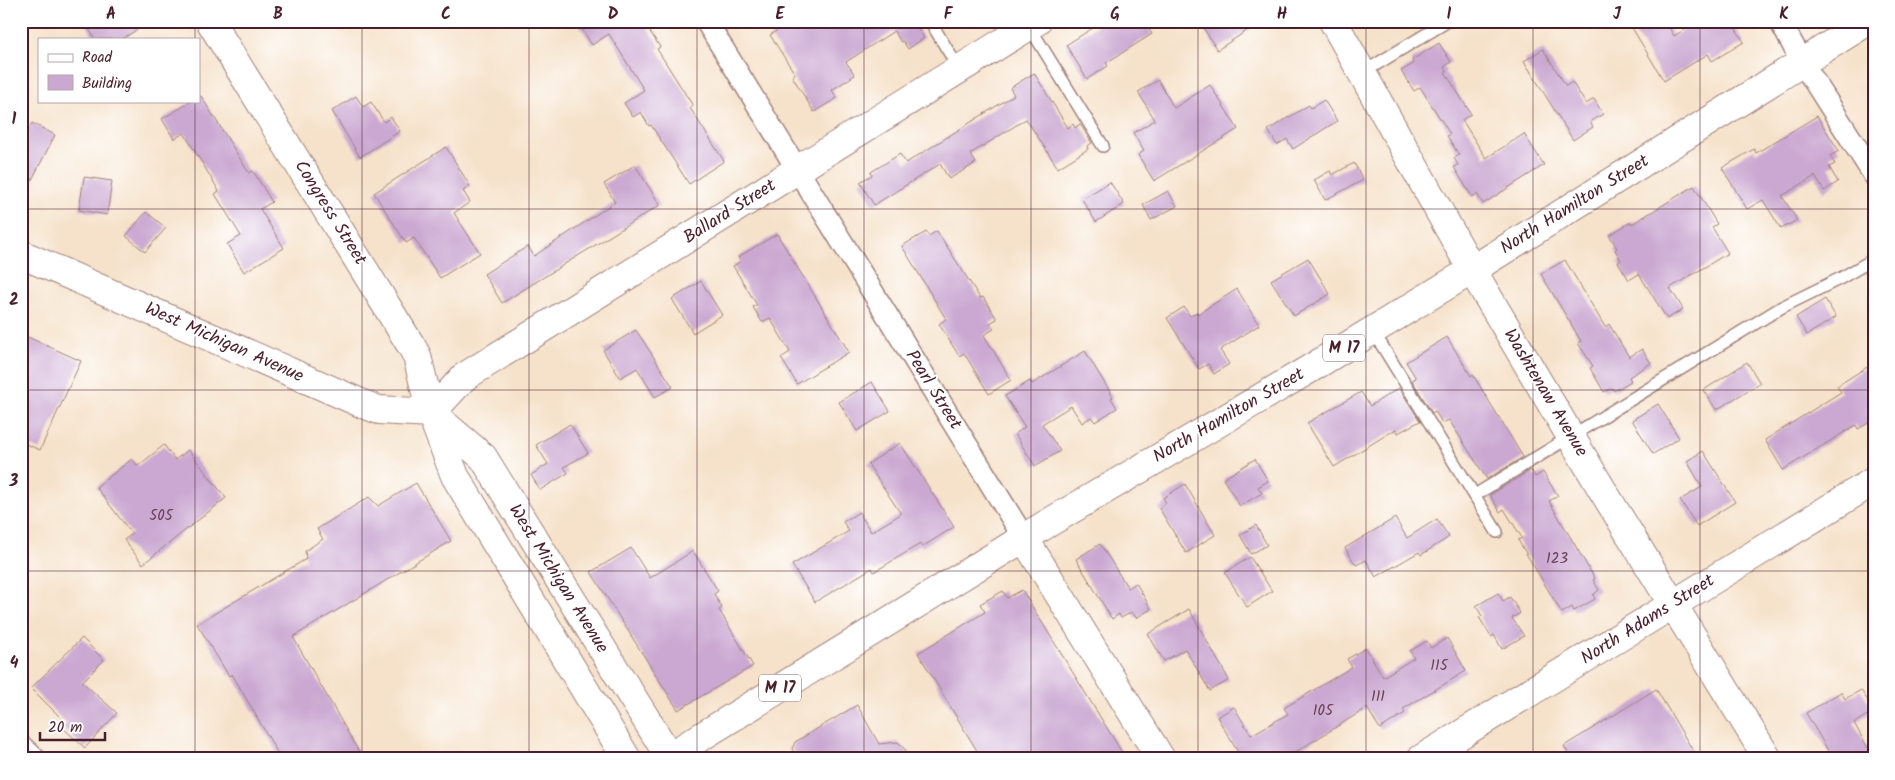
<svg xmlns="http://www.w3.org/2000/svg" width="1895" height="780" viewBox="0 0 1895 780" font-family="Kalam,sans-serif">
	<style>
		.building { fill: #cba8d2 }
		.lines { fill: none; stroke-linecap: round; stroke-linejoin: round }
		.lane-casing { stroke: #a0807a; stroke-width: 14 }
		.street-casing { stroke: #a0807a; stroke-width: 24 }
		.secondary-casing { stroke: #a0807a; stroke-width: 30 }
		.primary-casing { stroke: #a0807a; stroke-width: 30 }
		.lane { stroke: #fff; stroke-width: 11 }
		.street { stroke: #fff; stroke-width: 21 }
		.secondary { stroke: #fff; stroke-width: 28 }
		.primary { stroke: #fff; stroke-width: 28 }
		.grid { fill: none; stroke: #4a1f2b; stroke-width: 1; stroke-opacity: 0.55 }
		.labels { text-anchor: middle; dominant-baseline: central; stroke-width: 4; stroke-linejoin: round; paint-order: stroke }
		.number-label { font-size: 15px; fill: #6a4155 }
		.shield { fill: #fff; stroke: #80626b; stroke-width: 1 }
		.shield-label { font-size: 16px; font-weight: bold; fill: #4a1f2b }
		.street-label { font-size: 18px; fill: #4a1f2b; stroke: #fff }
		.neatline { fill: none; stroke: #4a1f2b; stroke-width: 2 }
		.grid-label { font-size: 16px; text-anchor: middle; font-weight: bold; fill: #4a1f2b }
	</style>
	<rect width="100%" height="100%" fill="#fff"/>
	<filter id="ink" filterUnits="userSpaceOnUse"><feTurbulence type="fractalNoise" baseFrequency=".02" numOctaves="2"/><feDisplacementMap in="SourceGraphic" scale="10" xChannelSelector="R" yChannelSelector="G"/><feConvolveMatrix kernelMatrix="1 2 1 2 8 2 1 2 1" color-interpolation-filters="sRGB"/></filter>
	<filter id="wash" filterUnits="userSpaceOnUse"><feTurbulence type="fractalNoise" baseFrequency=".0096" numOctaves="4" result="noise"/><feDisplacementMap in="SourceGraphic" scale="20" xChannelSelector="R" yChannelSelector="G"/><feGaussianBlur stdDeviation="1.12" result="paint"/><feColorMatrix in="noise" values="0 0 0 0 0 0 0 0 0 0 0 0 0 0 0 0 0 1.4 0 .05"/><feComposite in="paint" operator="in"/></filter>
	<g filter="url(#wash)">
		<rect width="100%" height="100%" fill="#f6e2ca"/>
		<g id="blocks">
			<g class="building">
				<path d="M84,21H151L122,39H95Z"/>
				<path d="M577,21H643L660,47L657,49L693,106L690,108L724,161L689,184L651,125L649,126L641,112L633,117L624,103L644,90L609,34L592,45Z"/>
				<path d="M792,21H923L924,25L918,29L924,38L908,49L903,41L901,42L894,31L846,62L855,75L832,90L837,98L814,112L792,76L795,74L770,35Z"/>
				<path d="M1104,21H1144L1152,34L1106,63L1108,66L1087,79L1066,45Z"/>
				<path d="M1199,21H1262L1217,50Z"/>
				<path d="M1628,21H1665L1674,36L1699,21H1731L1744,42L1712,61L1708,54L1664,81Z"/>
				<path d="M1439,43L1451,62L1444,67L1447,71L1445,72L1471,114L1462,120L1486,158L1524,134L1544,165L1483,204L1477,194L1472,197L1454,167L1458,165L1454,158L1459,155L1447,136L1450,134L1420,87L1414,91L1401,71L1413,64L1412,60Z"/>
				<path d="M1543,49L1566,86L1572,82L1586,104L1594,99L1603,114L1590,122L1593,127L1573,140L1524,61Z"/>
				<path d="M1034,73L1068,128L1073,124L1075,128L1080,124L1092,143L1087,146L1088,149L1058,168L1026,119L970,154L976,163L949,179L940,164L874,205L860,182L872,175L871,172L900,154L906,163L1014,95L1010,88Z"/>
				<path d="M1158,80L1174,108L1210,85L1238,129L1154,181L1138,155L1144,151L1133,133L1155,120L1138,92Z"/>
				<path d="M201,96L249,173L253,171L272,202L260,209L284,248L244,272L227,244L241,236L215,194L219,191L184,133L174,139L162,119L192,101H199V97Z"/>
				<path d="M356,96L363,107L371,102L384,122L391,117L400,131L360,157L332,111Z"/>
				<path d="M1324,100L1337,121L1293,149L1287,139L1277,145L1268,130L1309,105L1311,108Z"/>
				<path d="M1817,116L1839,151L1830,156L1835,164L1829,167L1838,182L1824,191L1815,176L1782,196L1797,220L1781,229L1763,200L1747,209L1722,168L1754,149L1756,153Z"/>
				<path d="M32,123L55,135L21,201V143Z"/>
				<path d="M446,147L470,186L463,191L470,202L454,213L480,253L440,278L414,238L406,243L374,193Z"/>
				<path d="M1354,163L1363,180L1325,200L1314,180L1330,171L1332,175Z"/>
				<path d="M635,165L660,205L502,303L484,274L528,246L534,256L615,202L604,184Z"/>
				<path d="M84,177L112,181L107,215L79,210Z"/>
				<path d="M1110,182L1124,204L1096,222L1082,199Z"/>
				<path d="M1694,186L1717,224L1712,227L1728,253L1670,288L1683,309L1667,319L1639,274L1629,280L1618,262L1621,260L1615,250L1617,248L1609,235L1631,222L1632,224Z"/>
				<path d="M1168,191L1177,206L1151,220L1143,205Z"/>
				<path d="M146,212L166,228L145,252L126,236Z"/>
				<path d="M937,231L980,298L983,297L997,319L990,323L994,329L984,335L1011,380L989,394L964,353L959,356L939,324L946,319L902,246L926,232L929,236Z"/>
				<path d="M777,234L849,352L797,384L781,358L790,352L770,318L762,322L753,307L757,305L733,266L741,261L738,257Z"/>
				<path d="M1308,258L1330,294L1294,316L1271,280Z"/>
				<path d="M1565,260L1605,327L1609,324L1629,357L1642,349L1651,363L1629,377L1631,381L1614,391L1612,388L1604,392L1590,368L1593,366L1578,343L1581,341L1541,274Z"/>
				<path d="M701,281L722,315L693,333L672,299Z"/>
				<path d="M1237,289L1259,325L1220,350L1229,364L1214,374L1208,364L1199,369L1167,318L1184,307L1190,316L1197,312L1198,314Z"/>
				<path d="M1825,299L1836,317L1807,335L1796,317Z"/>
				<path d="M636,330L673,387L655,397L637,368L620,378L603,350Z"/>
				<path d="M21,334L81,361L40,450L21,442Z"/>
				<path d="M1447,337L1471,376L1473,375L1523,457L1487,479L1449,420L1442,423L1435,411L1432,413L1412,380L1416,378L1406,362Z"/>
				<path d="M1085,351L1113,397L1111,398L1117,408L1095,422L1091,417L1082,423L1071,406L1042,424L1060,451L1035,466L1015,434L1025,427L1005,396L1030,381L1032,384Z"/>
				<path d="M1747,362L1760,383L1716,410L1704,390Z"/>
				<path d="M1867,367L1874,377V420L1858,429L1856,425L1783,470L1765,440L1841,392L1837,386Z"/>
				<path d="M872,382L890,411L857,431L839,402Z"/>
				<path d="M1399,388L1420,421L1398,433L1396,429L1334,467L1307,423L1361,392L1370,406Z"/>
				<path d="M1658,404L1679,438L1653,454L1632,420Z"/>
				<path d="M570,424L588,453L564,467L568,473L540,490L531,475L548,464L536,445Z"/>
				<path d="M900,443L954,527L922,547L920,544L874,572L872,568L815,602L792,565L849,531L843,522L859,512L871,532L901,514L868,464Z"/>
				<path d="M164,445L175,460L188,450L226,498L143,564L124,540L132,534L96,487L132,459L138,466Z"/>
				<path d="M1703,451L1735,502L1697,526L1680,500L1702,487L1687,461Z"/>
				<path d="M1255,459L1268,481L1258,487L1262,493L1240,506L1223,479Z"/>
				<path d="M1531,470L1535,477L1543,472L1558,496L1549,501L1595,579L1593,580L1599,590L1593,595L1595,599L1574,611L1572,607L1562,613L1518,540L1522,538L1504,509L1500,512L1490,495Z"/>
				<path d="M416,483L451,541L293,637L363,759H281L232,674L229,676L197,624L306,559L305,551L323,539L317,529L369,497L378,506Z"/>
				<path d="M1185,484L1215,535L1186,553L1159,508L1166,503L1163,498Z"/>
				<path d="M1395,518L1407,538L1437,519L1449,537L1421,555L1419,552L1376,577L1366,560L1356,565L1345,548Z"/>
				<path d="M1256,525L1267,545L1251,554L1240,535Z"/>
				<path d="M1100,544L1128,588L1136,583L1151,609L1136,618L1132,612L1121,618L1119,614L1112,619L1076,559Z"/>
				<path d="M631,548L650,578L693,551L718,591L714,594L722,608L719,610L753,666L678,710L591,572Z"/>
				<path d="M1250,557L1272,591L1247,607L1225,573Z"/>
				<path d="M1022,590L1126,759H982L918,653L985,612L980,604L1003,591L1007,598Z"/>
				<path d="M1498,593L1503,601L1510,597L1520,613L1512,618L1524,636L1502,649L1494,635L1491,637L1479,617L1482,616L1476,606Z"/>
				<path d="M1189,609L1229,680L1210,691L1185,649L1164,661L1148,634Z"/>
				<path d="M82,638L104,660L82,682L117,713L85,748L63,728L67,724L31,688Z"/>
				<path d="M1447,638L1466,671L1403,709L1405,713L1380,729L1367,708L1284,759H1242L1217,717L1234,707L1251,735L1288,714L1284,708L1352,667L1347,659L1366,648L1383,677L1414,658L1410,651L1427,641L1431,648Z"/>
				<path d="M1656,689L1698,759H1571L1564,746Z"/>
				<path d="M1861,690L1874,711L1854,723L1874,759H1833L1806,713L1841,692L1845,699Z"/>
				<path d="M857,705L879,744L898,742L914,759H798L792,749L795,742Z"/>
			</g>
		</g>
	</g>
	<g filter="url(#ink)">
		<use href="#blocks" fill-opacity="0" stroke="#a0807a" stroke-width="1"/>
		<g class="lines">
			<defs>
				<g id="lane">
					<path d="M930,21L959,69"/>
					<path d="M1029,26L1103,146"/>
					<path d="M1362,73L1448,21"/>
					<path d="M1373,331L1497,532"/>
					<path d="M1475,495L1782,307L1841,278L1874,259"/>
				</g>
				<g id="street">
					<path d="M706,21L1024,538"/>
					<path d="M1780,21L1802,62L1874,175"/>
					<path d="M21,746L35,759"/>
				</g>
				<g id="secondary">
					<path d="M210,21L412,347L417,356L431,413L455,476L627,759"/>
					<path d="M21,254L363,404L379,410L431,413L483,457L669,756"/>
					<path d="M431,413L464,377L1037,21"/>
					<path d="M1024,538L1161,759"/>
					<path d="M1421,759L1874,481"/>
					<path d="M1768,759L1603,491L1472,270L1868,21"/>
				</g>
				<path id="primary" d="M665,759L1045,525L1308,370L1472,270L1333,21"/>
			</defs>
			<use href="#lane" class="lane-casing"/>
			<use href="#street" class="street-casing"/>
			<use href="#secondary" class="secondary-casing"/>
			<use href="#primary" class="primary-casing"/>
			<use href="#lane" class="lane"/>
			<use href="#street" class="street"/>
			<use href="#secondary" class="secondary"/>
			<use href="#primary" class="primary"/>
		</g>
	</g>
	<path class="grid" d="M195,21V39M362,21V759M529,21V759M697,21V759M864,21V759M1031,21V759M1198,21V759M1366,21V759M1533,21V759M1700,21V759M195,101V759M21,209H1874M21,390H1874M21,571H1874"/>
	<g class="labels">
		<g class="number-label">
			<text x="161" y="516">505</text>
			<text x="1557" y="559">123</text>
			<text x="1439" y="666">115</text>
			<text x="1378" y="697">111</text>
			<text x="1323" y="711">105</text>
		</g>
		<g class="shield">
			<rect x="1323" y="334.5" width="42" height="27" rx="4"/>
			<rect x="759" y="674.5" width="42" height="27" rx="4"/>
		</g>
		<g class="shield-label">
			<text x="1344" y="348">M 17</text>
			<text x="780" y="688">M 17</text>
		</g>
		<g class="street-label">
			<text transform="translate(1575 205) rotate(-32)">North Hamilton Street</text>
			<text transform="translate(730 212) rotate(-32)">Ballard Street</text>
			<text transform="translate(330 213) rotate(58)">Congress Street</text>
			<text transform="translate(224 343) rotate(24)">West Michigan Avenue</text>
			<text transform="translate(933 390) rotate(58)">Pearl Street</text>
			<text transform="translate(1545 393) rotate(59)">Washtenaw Avenue</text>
			<text transform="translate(1229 416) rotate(-30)">North Hamilton Street</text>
			<text transform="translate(558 579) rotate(58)">West Michigan Avenue</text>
			<text transform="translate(1648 620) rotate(-32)">North Adams Street</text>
		</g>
	</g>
	<rect width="1895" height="780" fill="none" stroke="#fff" stroke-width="55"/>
	<rect x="38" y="38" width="162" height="65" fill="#ffffff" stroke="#b7a5aa"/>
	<rect x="48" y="54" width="25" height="8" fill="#ffffff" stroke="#b7a5aa"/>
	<text x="82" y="62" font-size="15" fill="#4a1f2b">Road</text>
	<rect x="48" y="75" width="25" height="15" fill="#cba8d2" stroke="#b7a5aa"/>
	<text x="82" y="88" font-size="15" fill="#4a1f2b">Building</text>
	<path d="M40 732v8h65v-8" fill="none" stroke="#4a1f2b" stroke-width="2.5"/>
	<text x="48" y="732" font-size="15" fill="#4a1f2b" stroke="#ffffff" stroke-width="4" paint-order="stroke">20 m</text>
	<rect x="28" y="28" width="1840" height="724" class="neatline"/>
	<g class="grid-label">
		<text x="111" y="19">A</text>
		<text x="278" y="19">B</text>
		<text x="446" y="19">C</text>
		<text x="613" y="19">D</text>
		<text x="780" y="19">E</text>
		<text x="948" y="19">F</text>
		<text x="1115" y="19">G</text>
		<text x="1282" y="19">H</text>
		<text x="1449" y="19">I</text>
		<text x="1617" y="19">J</text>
		<text x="1784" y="19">K</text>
		<text x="14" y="124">1</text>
		<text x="14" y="305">2</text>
		<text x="14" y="486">3</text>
		<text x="14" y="668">4</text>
	</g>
</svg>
